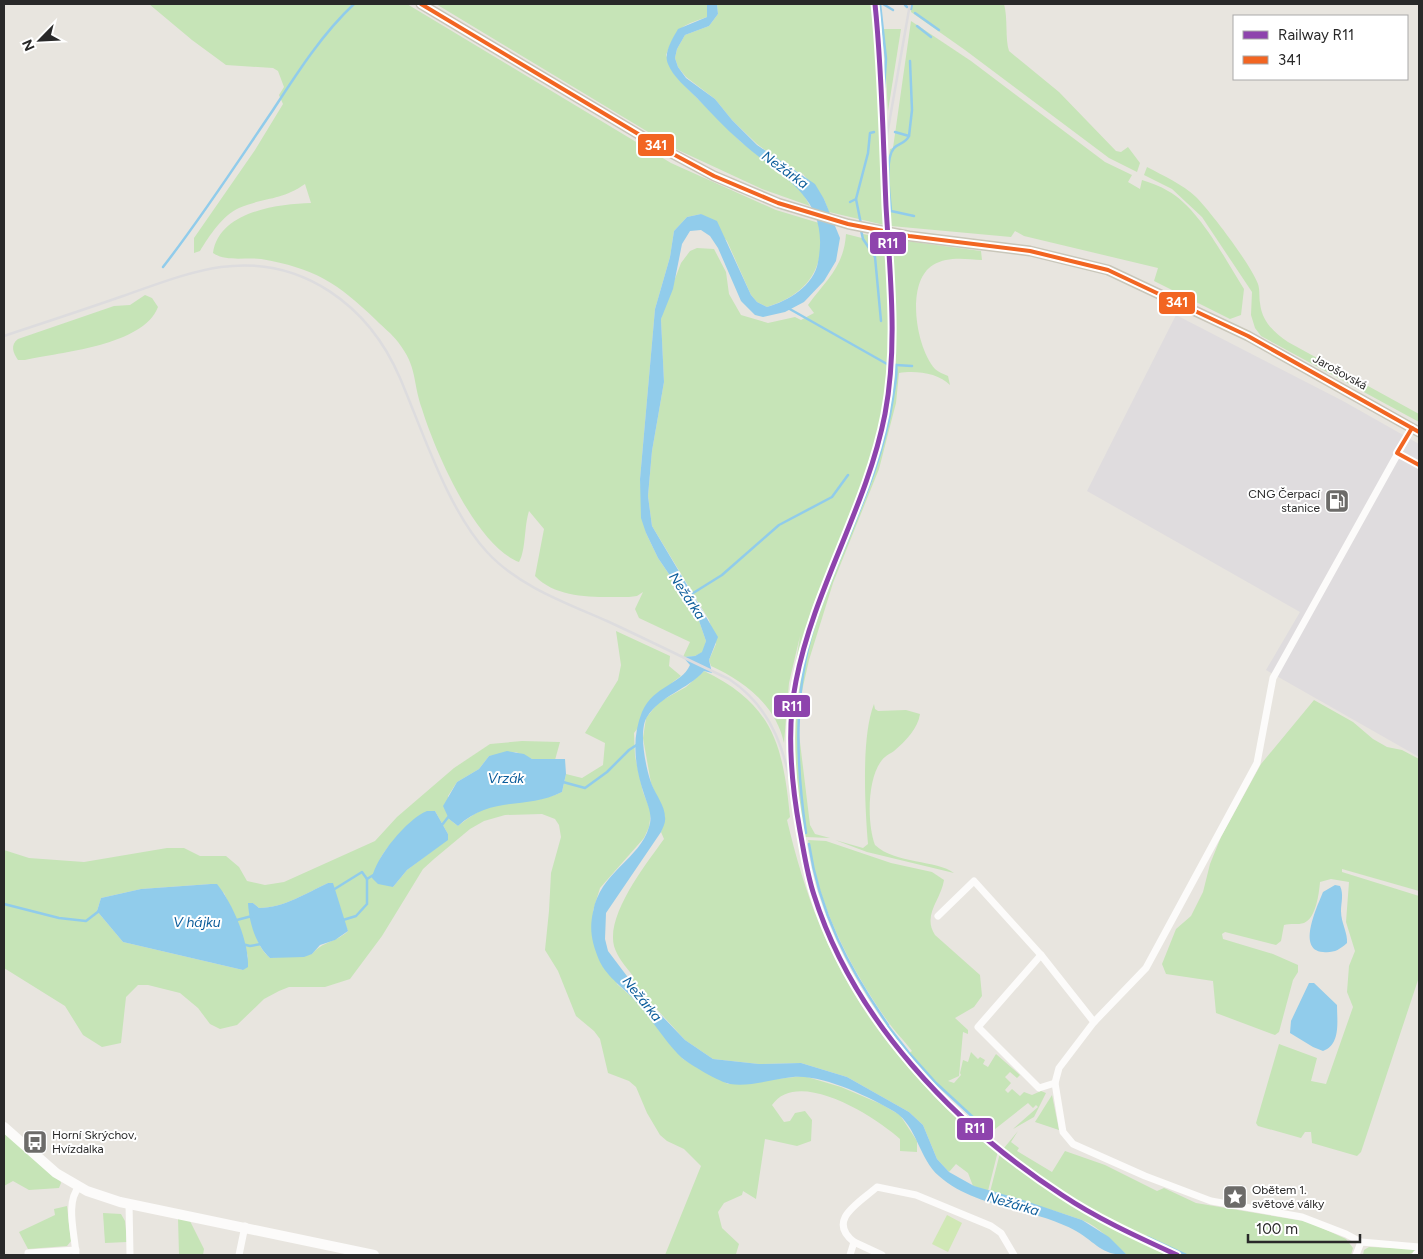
<svg xmlns="http://www.w3.org/2000/svg" width="1423" height="1259" viewBox="0 0 1423 1259" font-family="Figtree,sans-serif">
	<style>
		.industrial { fill: #dfdcde }
		.green { fill: #c6e4b7; fill-rule: evenodd }
		.pitch { fill: #d0e8b5 }
		.water { fill: #91cceb }
		.lines { fill: none; stroke-linecap: round; stroke-linejoin: round }
		.stream { stroke: #91cceb; stroke-width: 2.5 }
		.street { stroke: #fcfbfa; stroke-width: 7 }
		.secondary { stroke: #fcfbfa; stroke-width: 10 }
		.primary { stroke: #c9c6b9; stroke-width: 11 }
		.rail { stroke: #dddcde; stroke-width: 2.5 }
		.bus-1-casing { stroke: #fff; stroke-width: 8 }
		.bus-1 { stroke: #f26522; stroke-width: 4 }
		.rail-1-casing { stroke: #fff; stroke-width: 9 }
		.rail-1 { stroke: #8e44ad; stroke-width: 5 }
		.labels { text-anchor: middle; dominant-baseline: central; stroke-width: 4; stroke-linejoin: round; paint-order: stroke }
		.street-label { font-size: 12px; fill: #292929; stroke: #fff }
		.poi-label { font-size: 12px; fill: #292929; stroke: #fff; text-anchor: start }
		.water-label { font-size: 14px; font-style: italic; fill: #0c5d9b; stroke: #fff }
		.line-badge { stroke: #fff; stroke-width: 2 }
		.badge-label { font-size: 14px; text-anchor: middle; font-weight: bold; fill: #fff }
	</style>
	<rect width="100%" height="100%" fill="#e8e5df"/>
	<path class="industrial" d="M1176,315L1343,401L1419,444V757L1266,670L1300,612L1087,491Z"/>
	<g class="green">
		<path d="M149,4H407L671,163L776,210L819,223C827,266 809,294 767,307L757,302L751,295L727,241L701,214L687,217L674,231L670,257L655,309L640,479L646,533L658,558L697,615L706,641L703,652L695,656L683,657L690,642L639,618L635,609L643,592L637,596L629,597C598,597 558,600 535,576L544,529L529,511C524,526 526,550 519,562C476,546 435,451 422,409C412,380 418,368 398,342C392,334 383,327 376,320C338,283 314,268 261,259C246,257 226,262 213,253C219,211 278,204 311,203L305,184C281,201 264,197 239,208C223,215 209,236 200,251L194,253V238L255,150L283,104L279,95L284,87L278,71L273,68L226,65L192,40Z"/>
		<path d="M436,4H707V17C679,27 678,26 666,55L674,74L685,86L740,141L801,190L810,206L762,189L678,150Z"/>
		<path d="M717,4H872L878,88L884,225L829,212L824,199L803,174L791,169L757,144L732,120L715,99L686,77L678,67L675,58L677,49L685,35L709,26L718,14Z"/>
		<path d="M912,4H1004C1008,18 1005,39 1009,51L1059,92L1116,151L1121,152L1128,147L1140,163L1137,172L1109,158L965,50L911,12Z"/>
		<path d="M911,21L971,61L1105,162L1132,175L1128,182L1140,189L1142,180C1151,183 1160,186 1168,191C1199,208 1225,259 1244,289L1241,315L1230,319L1154,281L1158,268L1024,236L1015,231L1011,237L891,226L888,163L890,149L893,148Z"/>
		<path d="M883,29H901L888,111Z"/>
		<path d="M1147,167C1164,176 1182,184 1196,197C1211,212 1251,265 1258,284C1260,290 1259,297 1260,303C1262,322 1274,332 1288,342L1419,414V422L1261,336L1255,328L1251,315L1252,292L1202,217L1172,189L1144,175Z"/>
		<path d="M846,234L862,238L863,234L885,238C888,299 893,360 882,421C870,482 840,538 817,595C807,619 803,644 795,668L800,636L789,683L784,743C776,705 744,681 711,666L709,660L716,644L709,620L652,526L648,496L652,451L664,382L661,319L663,310L681,263L690,251L697,248L714,249L726,272L729,294L741,315L768,323L795,317L801,320L814,313L808,305C826,280 844,267 846,234Z"/>
		<path d="M891,239L981,251L982,260C965,259 948,256 933,265C905,282 916,348 935,369C938,372 944,374 948,376L950,385C939,373 915,370 899,373L896,403L879,469L833,583L809,660L800,700L799,734L810,825L815,834L830,838L805,837C787,742 791,675 828,584C844,545 866,506 877,465C886,429 895,391 896,353C897,315 894,277 891,239Z"/>
		<path d="M145,295L152,298L158,307C143,346 60,352 25,360H18C13,353 10,345 18,339L114,306L130,305Z"/>
		<path d="M616,631L670,656L669,666L681,676L673,682L634,733L635,756L643,792L651,812L649,827L644,838L600,888L593,911L617,984L636,1001L683,1059L728,1084L804,1076L841,1087L881,1104L900,1115L917,1141V1152L900,1151V1139C876,1117 798,1067 772,1105L784,1122L790,1121L795,1113L805,1111L812,1120L811,1141L797,1146L765,1139L756,1199L743,1191L742,1195L724,1203L718,1212L722,1228L739,1244L736,1254L665,1255L701,1166L684,1149L667,1141L660,1135L647,1113L636,1087L629,1081L608,1073L600,1039L594,1031L576,1016L558,971L545,950L549,911L551,873L561,837L559,825L555,819L542,814L505,815L484,821L470,829L434,859L423,869L382,936L350,979L325,987H289L279,991L264,999L237,1025L220,1029L210,1024L198,1008L180,993L148,985H138L126,997L121,1043L102,1047L83,1035L65,1006L4,968V850L29,858L84,862L167,848H184L200,856H226L239,867L247,881L265,885L284,882L375,841L397,817L454,768L490,744L522,741L560,742L555,760L532,759L516,752L489,756L479,769L457,782L448,796L449,819L458,826C468,818 479,810 492,806C514,798 540,803 562,792L566,774L582,778L603,765L605,743L585,733L618,680L621,665ZM435,811L448,834V839L407,870L393,887L379,861C391,837 414,825 435,811ZM328,883L348,931C337,942 323,941 312,954L270,958C253,944 254,923 253,903L259,908C284,908 306,893 328,883ZM211,884L224,893L240,928L248,957L243,970L123,942L97,911L101,898L141,889Z"/>
		<path d="M704,671C773,704 783,745 790,817L787,820C807,905 836,978 892,1048C906,1065 920,1081 935,1097C944,1107 956,1116 964,1127L972,1130L998,1151L988,1191L973,1186L968,1173L956,1164L949,1172L937,1159L923,1125L909,1112L847,1077L801,1063L759,1064L713,1059L685,1040L631,981L633,976C626,967 617,957 614,946C606,914 647,863 664,839L661,832L665,817L651,783L643,738L646,718L659,702L686,687Z"/>
		<path d="M1314,700L1353,722L1373,739L1387,747L1402,750L1419,759V891L1342,869V872L1419,896V977L1361,1152L1357,1156L1312,1143L1311,1132H1305L1301,1138L1258,1126L1256,1123L1279,1044L1317,1058L1311,1081L1326,1084L1353,1007L1347,992L1349,966L1355,951L1346,922L1349,882L1331,879L1320,882C1319,894 1316,918 1304,923C1298,925 1290,923 1284,925L1281,941L1276,945L1225,932L1222,934L1223,939L1273,954L1298,965V972L1293,980L1279,1032L1275,1035L1216,1013L1213,981L1166,974L1162,964L1176,929L1191,916L1203,892L1210,864L1221,837L1261,764Z"/>
		<path d="M874,704L875,709L878,711L906,710L920,714C918,728 906,741 894,751C890,754 886,755 882,760C867,778 867,824 875,845C895,864 937,860 954,873L867,852L835,840L863,848L868,844C865,807 861,737 874,704Z"/>
		<path d="M808,840L826,841L891,863L932,872L944,880C941,900 922,915 935,935L980,975L982,996L974,1007L955,1018L968,1030V1034L963,1032L959,1076L948,1081L954,1083L961,1075L960,1073L963,1060L968,1062L971,1052L978,1059L980,1057L985,1060L983,1064L988,1067L996,1054L1020,1075L1017,1078L1010,1072L1005,1077L1011,1083L1005,1090L1008,1093L1012,1089L1020,1096L1024,1092L1032,1095L1041,1091L1046,1093L1034,1117L1013,1129L1038,1107L1036,1105L1033,1108L1028,1103L990,1133L936,1083L909,1053L912,1051C903,1039 895,1032 886,1019C848,964 819,906 808,840Z"/>
		<path d="M1052,1095L1059,1130L1035,1122Z"/>
		<path d="M1018,1131L1011,1142L1019,1148L1017,1151L1052,1172L1065,1151L1105,1165L1157,1191L1164,1188L1196,1203L1309,1222L1346,1239L1353,1248L1351,1255H1186L1126,1228L1074,1199L1036,1174L1004,1148Z"/>
		<path d="M4,1133L60,1179L61,1183L59,1188L29,1190L13,1181L4,1186Z"/>
		<path d="M1000,1153L1074,1206L1172,1255H1127C1113,1243 1100,1227 1082,1220C1052,1209 1021,1201 990,1192Z"/>
		<path d="M67,1206L71,1241L67,1246L28,1249L19,1232L55,1215L54,1209Z"/>
		<path d="M103,1213L121,1214L125,1221L127,1242L105,1243Z"/>
		<path d="M178,1218L190,1221L204,1249L203,1255H179Z"/>
		<path d="M1369,1247L1416,1249L1417,1251L1407,1255H1363L1364,1250Z"/>
	</g>
	<path class="pitch" d="M947,1215L962,1223L948,1252L932,1244Z"/>
	<g class="water">
		<path d="M707,4H717L718,14L709,26L685,35L677,49L675,58L678,67L686,78L715,99L732,120L757,145L815,184L824,199L840,238L836,261L824,281L804,302L785,312L763,317L755,315L741,301L718,248L710,236L701,230L690,231L682,244L673,289L661,319L664,382L652,451L648,496L652,526L718,637L709,660L712,673L704,671C687,690 661,695 647,717C638,731 646,770 652,785C656,795 665,806 665,817C666,822 663,828 661,832L606,913L605,939L608,951L639,992L685,1040L713,1059L759,1064L801,1063L847,1077L909,1112L923,1125L937,1159L949,1172L974,1186L1023,1200L1082,1220L1109,1237L1127,1255C1100,1255 1097,1243 1076,1231C1033,1207 976,1209 939,1176C919,1159 917,1126 895,1112C870,1097 822,1074 793,1077C773,1079 750,1087 730,1084C721,1083 689,1064 682,1058C666,1043 653,1021 638,1004C626,989 607,978 599,960C592,943 589,930 593,912C600,872 640,859 649,827C653,815 648,806 644,794C635,767 631,739 642,712C654,685 681,685 690,665L683,657L695,656L702,652L706,641L697,615L658,558L646,533L641,518L640,479L655,309L670,257L674,231L687,217L701,214L717,221L751,295L757,302L767,307C788,301 814,286 818,262C831,196 781,178 740,141C725,128 711,113 697,98C687,88 673,77 668,64C663,53 673,38 678,29L707,17Z"/>
		<path d="M507,751L524,754L532,759H565L566,774L562,792C527,810 492,795 458,826L449,819L443,806L457,782L479,769L489,756Z"/>
		<path d="M427,811H435L448,834V840L407,870L393,887L378,884L372,878C376,857 407,819 427,811Z"/>
		<path d="M328,883H333L348,931L335,940L320,945L312,954L304,957L270,958C256,946 249,922 248,903H253L259,908C284,908 306,893 328,883Z"/>
		<path d="M211,884H217C233,904 249,942 248,967L243,970L123,942L97,911L101,898L141,889Z"/>
		<path d="M1335,885L1340,886C1344,894 1341,903 1341,911C1341,923 1348,933 1347,943C1339,950 1334,953 1323,952C1296,950 1318,905 1323,892Z"/>
		<path d="M1309,983H1314L1337,1005C1337,1021 1341,1045 1323,1051L1313,1047L1290,1033L1291,1021Z"/>
	</g>
	<g class="lines">
		<g class="stream">
			<path d="M880,4L886,59L884,88"/>
			<path d="M883,4L893,10"/>
			<path d="M905,5L907,7"/>
			<path d="M911,9L912,4"/>
			<path d="M915,13L939,30"/>
			<path d="M917,26L931,37"/>
			<path d="M895,132L909,136C905,144 899,143 894,148C884,160 890,196 891,211L914,216"/>
			<path d="M909,136L912,110L910,61"/>
			<path d="M856,199L861,224"/>
			<path d="M850,202L856,199L868,153L870,133L874,132"/>
			<path d="M861,230L863,239L875,257L881,321"/>
			<path d="M163,267C202,217 237,163 273,110C297,73 322,34 354,4"/>
			<path d="M788,308L887,364"/>
			<path d="M896,365L912,366"/>
			<path d="M690,595L722,575L779,525L832,497L848,475"/>
			<path d="M563,782L585,788L607,772L629,750L638,744"/>
			<path d="M442,825L449,816"/>
			<path d="M806,833C796,762 793,693 815,623C840,548 881,478 893,398C894,388 898,375 896,365"/>
			<path d="M809,844C819,912 849,969 888,1025"/>
			<path d="M333,890L362,872L367,879L375,874"/>
			<path d="M4,904L59,918L86,921L99,911"/>
			<path d="M343,920L356,916L367,904V879"/>
			<path d="M233,921L252,916"/>
			<path d="M242,944L250,946L261,944"/>
			<path d="M888,1026L909,1053"/>
			<path d="M910,1054L936,1083L989,1132"/>
			<path d="M1147,1237L1186,1255"/>
			<path d="M1168,1254L1170,1255"/>
		</g>
		<g class="street">
			<path d="M1412,428L1273,678L1257,763L1146,968L1094,1022L1059,1068L1055,1083L1063,1132L1073,1144L1145,1176L1211,1201L1302,1217L1346,1234L1361,1242L1419,1247"/>
			<path d="M938,916L974,881L1041,955"/>
			<path d="M1055,1083L1039,1088L978,1027L1041,955L1094,1022"/>
			<path d="M129,1203L130,1255"/>
			<path d="M854,1242L882,1255"/>
			<path d="M28,1253L76,1250"/>
			<path d="M76,1255C75,1235 65,1202 79,1187"/>
			<path d="M239,1255L245,1226"/>
			<path d="M850,1255L854,1242C826,1220 859,1203 877,1187L916,1195L991,1226L1001,1233L1014,1255"/>
			<path d="M1356,1255L1361,1242"/>
		</g>
		<g class="secondary">
			<path d="M4,1127L56,1173L87,1191L120,1202L374,1255"/>
			<path d="M1417,1255L1419,1254"/>
		</g>
		<path class="primary" d="M421,4L660,147L714,176L778,203L848,224L909,236L1030,251L1108,270L1248,336L1419,432"/>
		<g class="rail">
			<path d="M885,172L887,135L910,4"/>
			<path d="M4,336C43,323 83,310 123,296C155,285 187,272 221,267C303,256 369,306 400,378C423,432 448,510 487,552C518,586 566,603 607,621C648,640 688,660 729,679C780,713 786,762 798,818"/>
		</g>
		<defs>
			<g id="bus-1">
				<path d="M421,4L660,147L714,176L778,203L848,224L909,236L1030,251L1108,270L1248,336L1419,432"/>
				<path d="M1412,428L1397,453L1419,465"/>
			</g>
		</defs>
		<use href="#bus-1" class="bus-1-casing"/>
		<use href="#bus-1" class="bus-1"/>
		<defs>
			<path id="rail-1" d="M875,4C882,71 883,138 886,206C890,275 898,346 885,414C867,507 814,588 796,681C786,730 791,782 800,831C804,852 807,874 814,895C853,1019 954,1125 1062,1195C1098,1219 1138,1237 1177,1255"/>
		</defs>
		<use href="#rail-1" class="rail-1-casing"/>
		<use href="#rail-1" class="rail-1"/>
	</g>
	<defs>
		<symbol id="fuel-square" viewBox="-11 -11 22 22"><rect x="-9" y="-9" width="18" height="18" rx="4" fill="#6c6b69" stroke="#fff"/><path d="M-5.5-6h7V0h2V4h1.3V-2.5L3-4.5l.8-.8L6-3V5H2.5V1h-1V6h-7ZM-4.2-4.7v3.2H.2V-4.7Z" fill="#fff"/></symbol>
		<symbol id="bus-square" viewBox="-11 -11 22 22"><rect x="-9" y="-9" width="18" height="18" rx="4" fill="#6c6b69" stroke="#fff"/><path d="M-5-6H5V4H4V6H2V4H-2V6H-4V4H-5ZM-3.5-4V0h7V-4ZM-3.5 1.2v1.5H-2V1.2ZM2 1.2v1.5H3.5V1.2Z" fill="#fff"/></symbol>
		<symbol id="sight-square" viewBox="-11 -11 22 22"><rect x="-9" y="-9" width="18" height="18" rx="4" fill="#6c6b69" stroke="#fff"/><path d="M0-6L1.8-2.2L6-1.7L2.9 1.2L3.7 5.4L0 3.3L-3.7 5.4L-2.9 1.2L-6-1.7L-1.8-2.2Z" fill="#fff"/></symbol>
	</defs>
	<g fill-rule="evenodd">
		<use href="#fuel-square" x="1323" y="487" width="28" height="28"/>
		<use href="#bus-square" x="21" y="1128" width="28" height="28"/>
		<use href="#sight-square" x="1221" y="1183" width="28" height="28"/>
	</g>
	<g class="labels">
		<g class="street-label">
			<text transform="translate(1340 372) rotate(29)">Jarošovská</text>
		</g>
		<g class="poi-label">
			<text x="1320" y="494" text-anchor="end">CNG Čerpací<tspan x="1320" dy="14">stanice</tspan></text>
			<text x="52" y="1135">Horní Skrýchov,<tspan x="52" dy="14">Hvízdalka</tspan></text>
			<text x="1252" y="1190">Obětem 1.<tspan x="1252" dy="14">světové války</tspan></text>
		</g>
		<g class="water-label">
			<text transform="translate(785 170) rotate(36)">Nežárka</text>
			<text transform="translate(687 596) rotate(56)">Nežárka</text>
			<text x="506" y="778">Vrzák</text>
			<text x="197" y="922">V hájku</text>
			<text transform="translate(642 999) rotate(51)">Nežárka</text>
			<text transform="translate(1013 1204) rotate(16)">Nežárka</text>
		</g>
	</g>
	<g class="line-badge">
		<rect x="637" y="133" width="38" height="24" rx="5" fill="#f26522"/>
		<rect x="869" y="231" width="38" height="24" rx="5" fill="#8e44ad"/>
		<rect x="1158" y="291" width="38" height="24" rx="5" fill="#f26522"/>
		<rect x="773" y="694" width="38" height="24" rx="5" fill="#8e44ad"/>
		<rect x="956" y="1117" width="38" height="24" rx="5" fill="#8e44ad"/>
	</g>
	<g class="badge-label">
		<text x="656" y="150">341</text>
		<text x="888" y="248">R11</text>
		<text x="1177" y="307">341</text>
		<text x="792" y="711">R11</text>
		<text x="975" y="1133">R11</text>
	</g>
	<rect width="1423" height="1259" fill="none" stroke="#292929" stroke-width="10"/>
	<rect x="1233" y="15" width="175" height="65" fill="#ffffff" stroke="#a9a9a9"/>
	<rect x="1243" y="31" width="25" height="8" fill="#8e44ad" stroke="#a9a9a9"/>
	<text x="1278" y="40" font-size="15" fill="#292929">Railway R11</text>
	<rect x="1243" y="56" width="25" height="8" fill="#f26522" stroke="#a9a9a9"/>
	<text x="1278" y="65" font-size="15" fill="#292929">341</text>
	<g transform="translate(40 40) rotate(246)" stroke="#ffffff" stroke-width="4" paint-order="stroke">
	<path d="M0-4L9 19L0 12L-9 19Z" fill="#292929"/>
	<text y="-8" font-size="14" font-weight="bold" text-anchor="middle" fill="#292929">N</text>
	</g>
	<path d="M1248 1234v8h112v-8" fill="none" stroke="#292929" stroke-width="2.5"/>
	<text x="1256" y="1234" font-size="15" fill="#292929" stroke="#ffffff" stroke-width="4" paint-order="stroke">100 m</text>
</svg>
